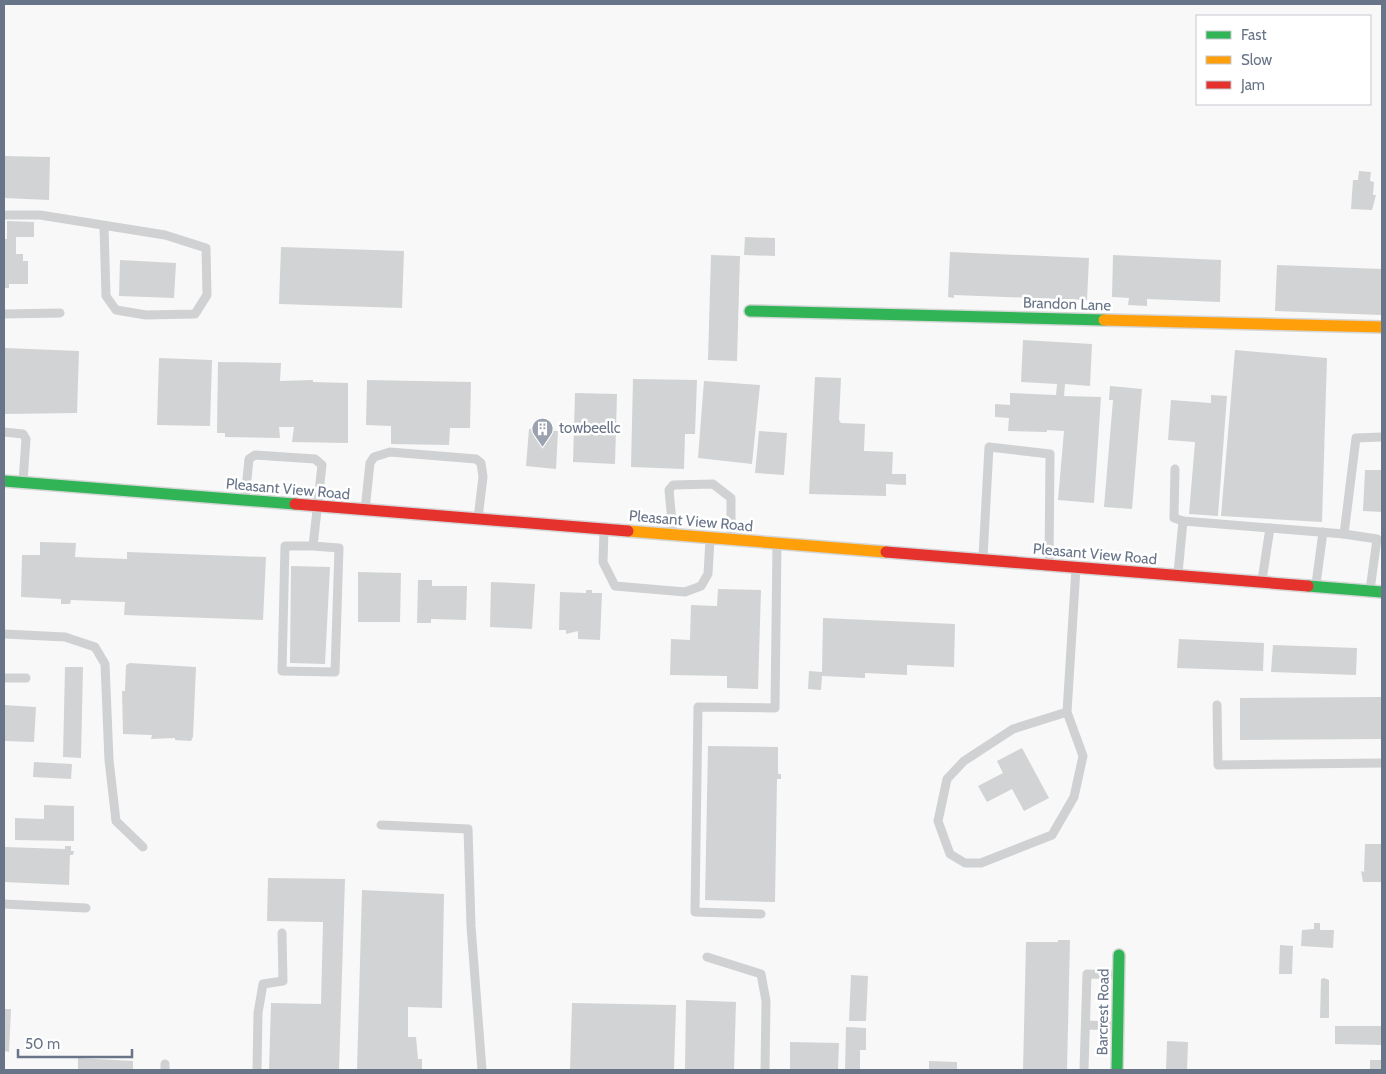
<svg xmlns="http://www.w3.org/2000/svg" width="1386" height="1074" viewBox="0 0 1386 1074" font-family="Cabin,sans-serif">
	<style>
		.building { fill: #d2d3d4 }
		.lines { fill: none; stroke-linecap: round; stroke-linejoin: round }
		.fast-casing { stroke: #d5d6d7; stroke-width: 14 }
		.slow-casing { stroke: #d5d6d7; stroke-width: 14 }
		.jam-casing { stroke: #d5d6d7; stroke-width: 14 }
		.lane { stroke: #d0d1d3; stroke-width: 9 }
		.fast { stroke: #30b455; stroke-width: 11 }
		.slow { stroke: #ff9f0a; stroke-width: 11 }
		.jam { stroke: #e5322d; stroke-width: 11 }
		.labels { text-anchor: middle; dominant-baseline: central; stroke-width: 5; stroke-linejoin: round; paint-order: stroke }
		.street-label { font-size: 15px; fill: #687488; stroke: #fff }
		.poi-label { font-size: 15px; fill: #687488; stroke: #fff; text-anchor: start }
	</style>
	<rect width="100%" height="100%" fill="#f8f8f8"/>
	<g class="building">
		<path d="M4,156L50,157L49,200L4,198Z"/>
		<path d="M1359,171L1371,172L1370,181L1374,182L1373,195H1376L1372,210L1351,209L1353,180H1358Z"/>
		<path d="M7,221L34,222V237H16V254H23V261H28V284H9V288H4V239H7Z"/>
		<path d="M745,237L775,238V256L744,255Z"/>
		<path d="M281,247L404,251L402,308L279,304Z"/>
		<path d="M950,252L1089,258L1087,300L954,295V298L948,297Z"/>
		<path d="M711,255L740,256L737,361L708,360Z"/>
		<path d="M1113,255L1221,260L1220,302L1147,299V306L1128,305L1129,298L1112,297Z"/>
		<path d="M120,260L176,263L174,298L119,296Z"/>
		<path d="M1277,265L1382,269V315L1275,311Z"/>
		<path d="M1023,340L1092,344L1090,386L1065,384L1064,396L1101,397L1094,503L1058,500L1064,431L1047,430V432L1008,431L1009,418L995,417V404L1010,405V393L1056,395L1057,384L1021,382Z"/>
		<path d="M5,348L79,351L77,413L4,414Z"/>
		<path d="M1235,350L1327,358L1322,522L1221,516Z"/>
		<path d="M159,358L212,360L210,426L157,425Z"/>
		<path d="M218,362L281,363L280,381L313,380V382L348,383V443L292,442L294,427H279L280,438L225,437V433H217Z"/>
		<path d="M815,377L841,378L839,420L841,423L865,424L864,451L893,452L892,474H906V485L886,484V496L809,494Z"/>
		<path d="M633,379L697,380L695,434H685L684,469L631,467Z"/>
		<path d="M367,380L471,382L470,428H450L449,445L391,444V426L366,425Z"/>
		<path d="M704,381L760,385L752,464L698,458Z"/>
		<path d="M1110,386L1142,389L1132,509L1104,507L1113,400H1109Z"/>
		<path d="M575,393L617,394L615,464L573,462Z"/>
		<path d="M1211,395L1227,396L1218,516L1189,514L1195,442L1168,440L1171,400L1211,403Z"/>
		<path d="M529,429L558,431L556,469L526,466Z"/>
		<path d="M759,431L787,433L784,475L755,473Z"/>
		<path d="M1365,470H1382V512L1363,511Z"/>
		<path d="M40,542L76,543L75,557L127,559V552L266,557L263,620L124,615L125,602L71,600L70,604H61V599L21,597L22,555H40Z"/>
		<path d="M291,566L330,567L325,664L290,663Z"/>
		<path d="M358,572L401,573L400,622H358Z"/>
		<path d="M418,580H432V586H467L466,620L431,619V623H417Z"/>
		<path d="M491,582L535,584L532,629L490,627Z"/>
		<path d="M718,589L761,590L758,689L727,688V676L670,675L671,639L690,640L691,605L717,606Z"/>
		<path d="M586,590H592V593H602L600,640L578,639V631L566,634V630H559L560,592L586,593Z"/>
		<path d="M823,618L955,624L954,667L907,665V675L865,673V678L822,676L821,690L808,689L809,671L822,672Z"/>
		<path d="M1179,639L1264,643L1263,671L1177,668Z"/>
		<path d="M1273,645L1357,648L1356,675L1271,672Z"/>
		<path d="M130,663L196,667L193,737L191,741L175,740V738L151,739L152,735L123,734L122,691H125L126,665Z"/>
		<path d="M65,667H83L81,758L63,757Z"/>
		<path d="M1382,697V739L1240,740V698Z"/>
		<path d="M4,705L36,707L34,742L4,741Z"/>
		<path d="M708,746L778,747V774H781V779H777L775,902L705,900Z"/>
		<path d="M1022,748L1049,798L1024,811L1012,789L987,802L978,786L1003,773L997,761Z"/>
		<path d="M34,762L72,764L71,779L33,777Z"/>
		<path d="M44,805L74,806V841L15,840V818L44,819Z"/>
		<path d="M1365,844H1382V882H1363L1361,871L1364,872Z"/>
		<path d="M65,846H71V851H74L73,855H70L69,885L4,882V847L65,849Z"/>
		<path d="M268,878L345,879L339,1070H269L271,1003L321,1004L323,922L267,921Z"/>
		<path d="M362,890L444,894L442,1008L408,1007V1037H416L418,1059H422V1070H357Z"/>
		<path d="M1314,923H1320V930H1334L1333,948L1301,946L1302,930L1314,929Z"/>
		<path d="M1058,940H1070L1067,1070H1023L1026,942H1058Z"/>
		<path d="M1280,945L1293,946L1292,974H1279Z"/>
		<path d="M851,975L868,976L866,1021H849Z"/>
		<path d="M1324,978L1329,980V1018H1320L1321,979Z"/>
		<path d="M686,1000L736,1002L734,1070H685Z"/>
		<path d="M572,1003L676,1005L674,1070H570Z"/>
		<path d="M4,1009H11L9,1052L4,1051Z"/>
		<path d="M1335,1026H1382V1045L1335,1044Z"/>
		<path d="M846,1027L866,1028V1050H860V1070H845Z"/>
		<path d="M1167,1041L1188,1042L1187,1070H1166Z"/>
		<path d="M790,1042L839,1043L838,1070H790Z"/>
		<path d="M78,1058L133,1061V1070H78Z"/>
		<rect x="1370" y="1060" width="12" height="10"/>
		<path d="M929,1061L957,1062V1070H929Z"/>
	</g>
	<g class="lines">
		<defs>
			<g id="fast">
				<path d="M750,311L1104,320"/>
				<path d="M4,481L295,504"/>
				<path d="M1308,586L1382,592"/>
				<path d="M1117,1070L1119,955"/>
			</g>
			<g id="slow">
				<path d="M1104,320L1382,327"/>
				<path d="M628,531L886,552"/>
			</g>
			<g id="jam">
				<path d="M295,504L628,531"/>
				<path d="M886,552L1308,586"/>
			</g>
		</defs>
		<use href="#fast" class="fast-casing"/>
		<use href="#slow" class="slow-casing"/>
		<use href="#jam" class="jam-casing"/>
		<g class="lane">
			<path d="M4,215H40L165,235L206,248L207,295L195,314L146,315L116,310L106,296L104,227"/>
			<path d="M4,314L60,313"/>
			<path d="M4,432L23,434L26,439L23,481"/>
			<path d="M1175,469L1174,518L1183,521L1178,573"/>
			<path d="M245,499L249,459L255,455L315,459L322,465L313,546H285L282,671L335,672L339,548L313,546"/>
			<path d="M365,510L370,463L374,457L390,452L476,459L481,463L483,477L478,518"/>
			<path d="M1183,521L1344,534L1356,438L1382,437"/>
			<path d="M604,530L603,562L615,586L685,592L701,586L708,574L710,539"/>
			<path d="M673,533L669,490L673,485L713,484L731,498V537"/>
			<path d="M1344,534L1377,539L1370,590"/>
			<path d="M983,557L989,447L1050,454L1049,564"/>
			<path d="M1262,580L1270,528"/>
			<path d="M1316,584L1323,532"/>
			<path d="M4,634L65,637L95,647L105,664L109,760L116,821L143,847"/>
			<path d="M4,678H26"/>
			<path d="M1217,705L1218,765L1382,763"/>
			<path d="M1067,712L1013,729L964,761L947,779L938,821L950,854L965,863H981L1052,835L1074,797L1083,756L1067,712L1076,568"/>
			<path d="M381,825L468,829L471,926L482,1070"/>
			<path d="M4,904L86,908"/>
			<path d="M761,914L695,912L698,707L775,708L777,544"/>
			<path d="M707,957L761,974L766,1001L765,1070"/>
			<path d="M1086,1025L1115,1026"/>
			<path d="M165,1070V1064"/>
			<path d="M257,1070L258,1013L263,984L283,981L282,933"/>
			<path d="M1084,1070L1087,974L1118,975"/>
		</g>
		<use href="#fast" class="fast"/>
		<use href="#slow" class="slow"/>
		<use href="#jam" class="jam"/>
	</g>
	<defs>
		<symbol id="building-pin" viewBox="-11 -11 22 30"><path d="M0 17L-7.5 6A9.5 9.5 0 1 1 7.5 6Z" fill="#9aa2af" stroke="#fff"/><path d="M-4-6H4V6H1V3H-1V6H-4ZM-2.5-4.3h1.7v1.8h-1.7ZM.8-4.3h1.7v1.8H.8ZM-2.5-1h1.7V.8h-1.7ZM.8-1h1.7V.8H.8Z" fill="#fff"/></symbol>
	</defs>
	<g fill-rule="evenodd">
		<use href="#building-pin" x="530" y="416" width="25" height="34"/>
	</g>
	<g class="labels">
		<g class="street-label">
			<text transform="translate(1067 304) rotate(2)">Brandon Lane</text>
			<text transform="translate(288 489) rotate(5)">Pleasant View Road</text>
			<text transform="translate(691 521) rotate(5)">Pleasant View Road</text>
			<text transform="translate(1095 554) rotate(5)">Pleasant View Road</text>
			<text transform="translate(1103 1012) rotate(-89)">Barcrest Road</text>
		</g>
		<g class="poi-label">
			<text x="559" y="428">towbeellc</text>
		</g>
	</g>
	<rect width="1386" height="1074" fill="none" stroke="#687488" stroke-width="10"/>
	<rect x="1196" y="15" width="175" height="90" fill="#ffffff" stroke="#c3c7cf"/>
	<rect x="1206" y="31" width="25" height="8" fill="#30b455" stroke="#c3c7cf"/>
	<text x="1241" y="40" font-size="15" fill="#687488">Fast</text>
	<rect x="1206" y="56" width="25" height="8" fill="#ff9f0a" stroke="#c3c7cf"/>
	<text x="1241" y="65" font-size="15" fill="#687488">Slow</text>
	<rect x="1206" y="81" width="25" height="8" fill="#e5322d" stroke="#c3c7cf"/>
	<text x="1241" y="90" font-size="15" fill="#687488">Jam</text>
	<path d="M18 1049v8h114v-8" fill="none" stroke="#687488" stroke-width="2.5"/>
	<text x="25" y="1049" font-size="15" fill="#687488" stroke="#ffffff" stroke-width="4" paint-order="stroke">50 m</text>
</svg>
